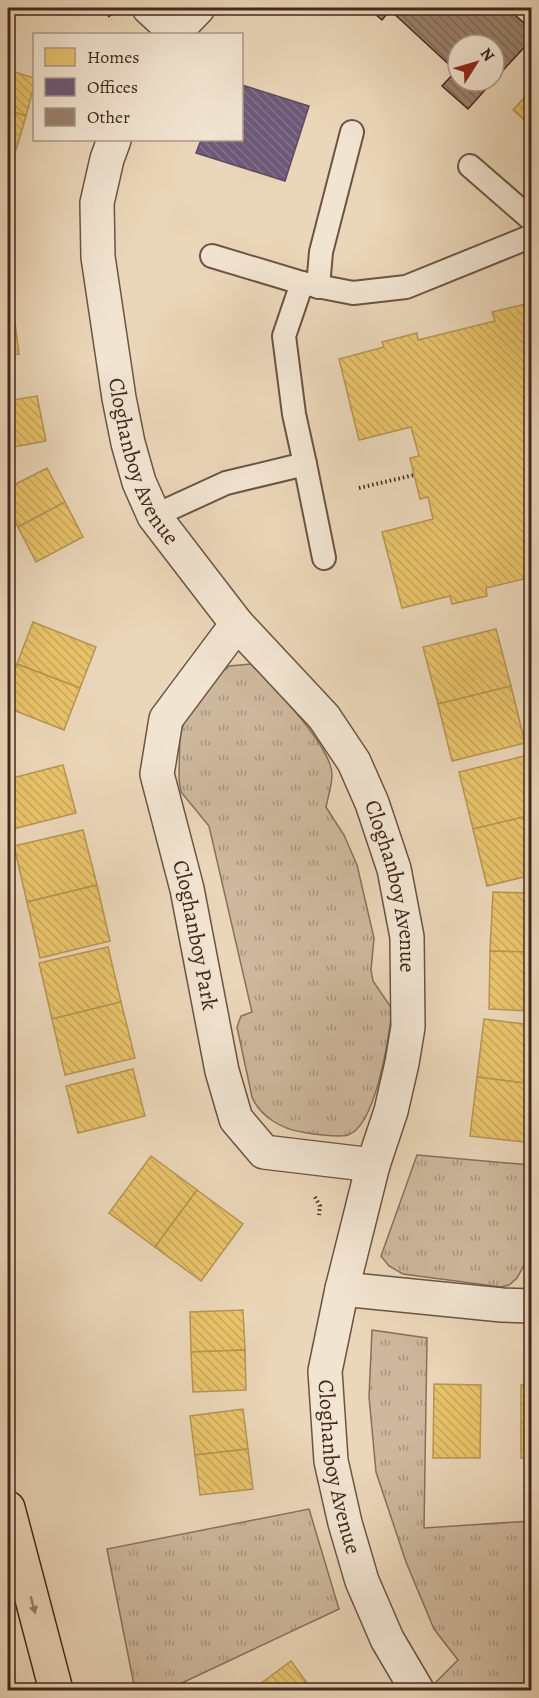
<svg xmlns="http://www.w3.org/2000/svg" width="539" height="1698" viewBox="0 0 539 1698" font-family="Alegreya,serif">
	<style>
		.grass { fill: url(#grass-tufts); stroke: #88705c; stroke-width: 1.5 }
		.homes { fill: url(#homes-back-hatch); stroke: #b79553; stroke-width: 1.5 }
		.offices { fill: url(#offices-back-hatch); stroke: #604a5e; stroke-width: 1.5 }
		.building { fill: url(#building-back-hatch); stroke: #42281c; stroke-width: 1.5 }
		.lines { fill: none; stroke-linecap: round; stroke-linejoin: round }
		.service-casing { stroke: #6c5443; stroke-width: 26 }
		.minor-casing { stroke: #6c5443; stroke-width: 36 }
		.trunk-casing { stroke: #42281c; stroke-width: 36 }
		.path { stroke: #42281c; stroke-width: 4; stroke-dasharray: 1.5 3; stroke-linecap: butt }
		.service { stroke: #f1e4d1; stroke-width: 22 }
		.minor { stroke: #f1e4d1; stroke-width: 33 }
		.trunk { stroke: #ead6b8; stroke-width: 33 }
		.oneway { fill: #967f6a }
		.labels { text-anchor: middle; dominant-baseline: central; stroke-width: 6; stroke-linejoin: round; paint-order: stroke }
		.street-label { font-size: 22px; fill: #42281c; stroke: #f1e4d1 }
	</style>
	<defs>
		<pattern id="grass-tufts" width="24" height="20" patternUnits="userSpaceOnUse" patternTransform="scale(1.5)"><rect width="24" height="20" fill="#cdb89d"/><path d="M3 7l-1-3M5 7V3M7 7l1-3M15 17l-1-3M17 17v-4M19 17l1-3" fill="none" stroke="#a8967f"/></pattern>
		<pattern id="homes-back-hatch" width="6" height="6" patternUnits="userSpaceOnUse" patternTransform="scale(1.5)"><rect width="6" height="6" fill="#e9c46a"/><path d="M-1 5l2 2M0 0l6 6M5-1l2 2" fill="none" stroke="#c9a85b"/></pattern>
		<pattern id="offices-back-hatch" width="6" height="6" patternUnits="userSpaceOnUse" patternTransform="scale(1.5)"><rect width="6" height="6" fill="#6d597a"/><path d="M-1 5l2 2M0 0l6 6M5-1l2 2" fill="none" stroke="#83728a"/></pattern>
		<pattern id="building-back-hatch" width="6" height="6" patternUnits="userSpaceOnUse" patternTransform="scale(1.5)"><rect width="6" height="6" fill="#99826d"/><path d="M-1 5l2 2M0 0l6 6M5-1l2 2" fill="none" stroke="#7e6a59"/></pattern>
	</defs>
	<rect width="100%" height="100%" fill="#ead6b8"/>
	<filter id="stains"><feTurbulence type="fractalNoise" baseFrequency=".00333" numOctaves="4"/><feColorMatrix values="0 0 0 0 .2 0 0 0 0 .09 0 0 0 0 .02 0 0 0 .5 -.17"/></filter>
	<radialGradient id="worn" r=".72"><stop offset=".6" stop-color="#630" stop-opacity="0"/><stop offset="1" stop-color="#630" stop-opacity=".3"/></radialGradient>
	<g class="grass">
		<path d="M251,664L259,671C278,693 332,747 332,775C332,785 328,797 326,807L344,835L357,865L374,938L371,970L373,981L392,1009C389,1037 376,1126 348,1135C337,1138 314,1134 302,1132C281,1129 260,1116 252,1097L237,1027L241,1016L252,1012L209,826L181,792L179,780L180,724L220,673L229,666Z"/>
		<path d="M417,1155L531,1165L532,1217L528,1258L517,1278L509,1285L501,1287L403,1274L389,1266L381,1256Z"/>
		<path d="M372,1330L427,1338L424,1528L531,1521V1690H428L458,1660L434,1629L406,1562L376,1472L369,1397Z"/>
		<path d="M309,1509L339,1609L167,1690H135L107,1549Z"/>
	</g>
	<g class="homes">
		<path d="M8,70L34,78V86L26,116L8,110Z"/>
		<path d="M532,89V127L513,110Z"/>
		<path d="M8,110L26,116L15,153L8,151Z"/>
		<path d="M8,276L14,315L8,316Z"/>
		<path d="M526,304L529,314H532V402L525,403L529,417H532V577L486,588L487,596L452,604L450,596L402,608L382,532L433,519L428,497L420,499L410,458L419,456L411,427L359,440L339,359L384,347L382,342L417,333L418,340L495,321L492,312Z"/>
		<path d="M14,315L19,354L8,355V316Z"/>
		<path d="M37,396L46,441L8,448V401Z"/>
		<path d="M47,468L65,502L18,527L8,507V488Z"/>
		<path d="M65,502L83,537L36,562L18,527Z"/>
		<path d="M33,622L96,647L80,688L17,664Z"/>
		<path d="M496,629L511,686L438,704L423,647Z"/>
		<path d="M17,664L80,688L64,730L8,708V689Z"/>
		<path d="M511,686L525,743L452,761L438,704Z"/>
		<path d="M532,754V815L473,829L459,772Z"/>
		<path d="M63,765L76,813L9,830L8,779Z"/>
		<path d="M532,815V875L487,886L473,829Z"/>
		<path d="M83,830L97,885L27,902L14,846Z"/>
		<path d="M97,885L110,941L40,958L27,902Z"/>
		<path d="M493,892L532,893V952L490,951Z"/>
		<path d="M108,947L121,1002L52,1019L39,963Z"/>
		<path d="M490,951L532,952V1011L489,1009Z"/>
		<path d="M121,1002L135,1058L65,1075L52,1019Z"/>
		<path d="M484,1019L532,1025V1084L477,1077Z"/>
		<path d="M133,1069L145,1116L78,1133L66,1086Z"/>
		<path d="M477,1077L532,1084V1143L470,1136Z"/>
		<path d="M151,1156L197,1190L155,1247L109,1213Z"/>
		<path d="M197,1190L243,1224L201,1281L155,1247Z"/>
		<path d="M243,1310L245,1350L191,1352L190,1312Z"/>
		<path d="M245,1350L246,1390L193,1392L191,1352Z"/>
		<path d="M434,1384L481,1385L480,1458H433Z"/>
		<path d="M521,1385H532V1459L521,1458Z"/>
		<path d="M243,1409L248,1449L195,1455L190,1416Z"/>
		<path d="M248,1449L253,1489L200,1495L195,1455Z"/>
		<path d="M291,1661L312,1690H252Z"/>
	</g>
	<path class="offices" d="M242,85L309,106L285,181L196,153L201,140H242Z"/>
	<path class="building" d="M368,8H507L532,30V39L494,80V45H458V81H493L468,109L442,86L456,71L390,10L382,20Z"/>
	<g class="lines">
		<defs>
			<g id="service">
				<path d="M470,166L532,220"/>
				<path d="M212,256L302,283"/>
				<path d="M318,287L321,252L352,132"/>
				<path d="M305,464L324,558"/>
				<path d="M154,516L226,483L305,464L294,414L284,336L302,283L353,293L406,287L532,236"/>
			</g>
			<g id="minor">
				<path d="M149,8L175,32"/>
				<path d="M173,34L198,8"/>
				<path id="s1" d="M114,140L107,159L97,203L98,257L119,398L128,443L139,482L154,516L237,624L324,717L354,762L372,803L394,869L407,937L408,1027L402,1063L391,1111L373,1165L342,1289L325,1371L331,1461L345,1523L362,1581L387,1639L417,1690"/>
				<path id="s2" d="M237,624L166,719L157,774L187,889L222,1071L236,1119L264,1152L373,1165"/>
				<path d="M342,1289L502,1305L532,1306"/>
			</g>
			<path id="trunk" d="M8,1508L56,1690"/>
		</defs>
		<use href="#service" class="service-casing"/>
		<use href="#minor" class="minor-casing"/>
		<use href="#trunk" class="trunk-casing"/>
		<g class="path">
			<path d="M104,8L112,19"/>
			<path d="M359,488L414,475"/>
			<path d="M315,1197L320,1206L319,1215"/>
		</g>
		<use href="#service" class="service"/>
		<use href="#minor" class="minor"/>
		<use href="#trunk" class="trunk"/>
	</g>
	<defs><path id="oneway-solid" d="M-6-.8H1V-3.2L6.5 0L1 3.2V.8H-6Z" transform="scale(1.5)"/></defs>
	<use class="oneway" href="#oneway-solid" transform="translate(33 1605) rotate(75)"/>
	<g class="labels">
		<g class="street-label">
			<text stroke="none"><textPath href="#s1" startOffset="330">Cloghanboy Avenue</textPath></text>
			<text stroke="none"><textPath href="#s1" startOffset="834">Cloghanboy Avenue</textPath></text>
			<text stroke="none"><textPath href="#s2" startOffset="340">Cloghanboy Park</textPath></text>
			<text stroke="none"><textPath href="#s1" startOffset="1428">Cloghanboy Avenue</textPath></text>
		</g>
	</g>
	<rect width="539" height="1698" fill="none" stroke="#ead6b8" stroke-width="30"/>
	<rect x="9" y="9" width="521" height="1680" fill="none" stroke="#42281c" stroke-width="3"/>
	<rect x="15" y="15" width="509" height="1668" fill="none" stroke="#42281c" stroke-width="1.5"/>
	<rect x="33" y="33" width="210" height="108" fill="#f1e4d1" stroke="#ab9989" stroke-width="1.5"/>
	<rect x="45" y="48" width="30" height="18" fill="#e9c46a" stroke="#ab9989" stroke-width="1.5"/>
	<text x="87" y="63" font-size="18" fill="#42281c">Homes</text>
	<rect x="45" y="78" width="30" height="18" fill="#6d597a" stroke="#ab9989" stroke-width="1.5"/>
	<text x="87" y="93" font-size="18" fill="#42281c">Offices</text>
	<rect x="45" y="108" width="30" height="18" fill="#99826d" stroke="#ab9989" stroke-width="1.5"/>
	<text x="87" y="123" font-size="18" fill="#42281c">Other</text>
	<g transform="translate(476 63) rotate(53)"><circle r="28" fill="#f1e4d1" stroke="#ab9989" stroke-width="1.5"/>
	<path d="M0-4.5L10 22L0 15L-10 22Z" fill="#8f2418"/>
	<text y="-9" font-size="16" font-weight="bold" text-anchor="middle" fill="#42281c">N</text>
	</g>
	<rect width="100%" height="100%" filter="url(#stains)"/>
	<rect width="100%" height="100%" fill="url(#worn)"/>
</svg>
